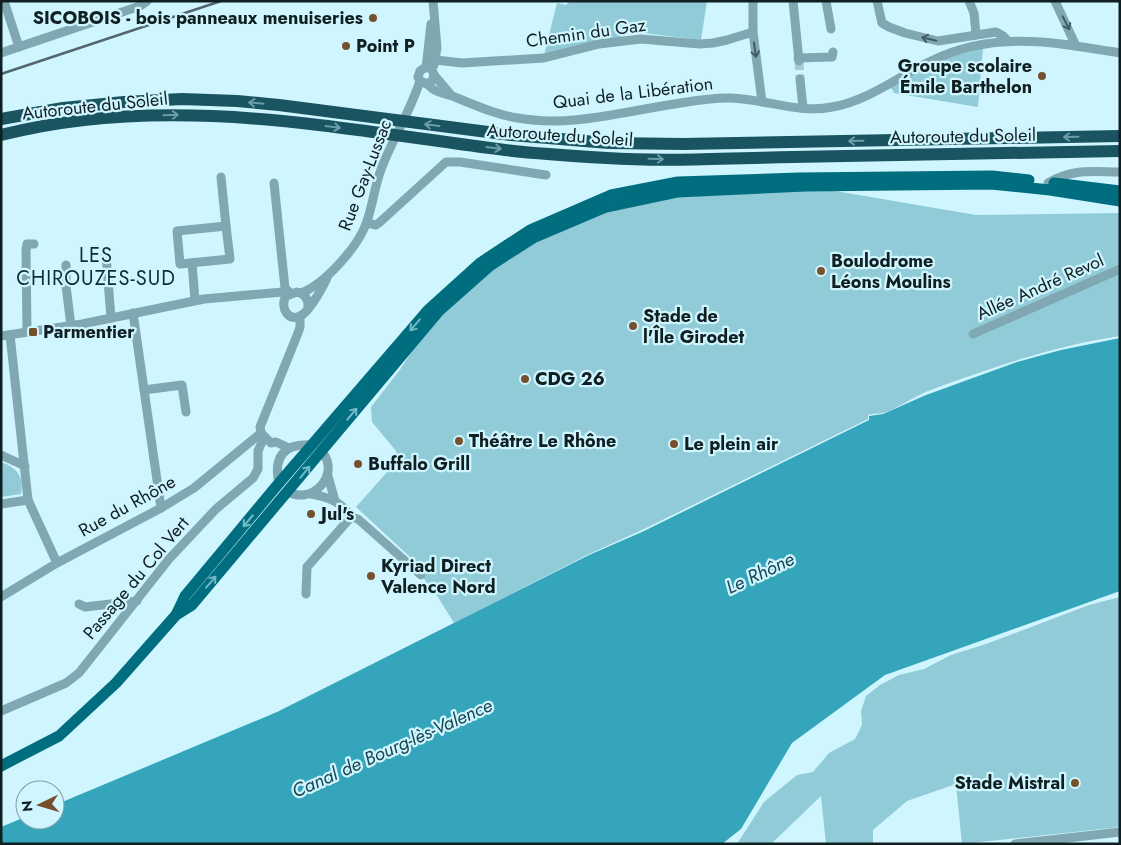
<svg xmlns="http://www.w3.org/2000/svg" width="1121" height="845" viewBox="0 0 1121 845" font-family="Jost,sans-serif">
	<style>
		.green { fill: #91cbd8 }
		.water { fill: #35a5bb }
		.lines { fill: none; stroke-linecap: round; stroke-linejoin: round }
		.minor-tunnel { stroke: #a9cad2; stroke-width: 9; stroke-dasharray: 9 4.5; stroke-linecap: butt }
		.minor { stroke: #80a8b2; stroke-width: 9 }
		.major { stroke: #006e7f; stroke-width: 11 }
		.highway { stroke: #1a5460; stroke-width: 12 }
		.rail { stroke: #50666b; stroke-width: 2.5 }
		.oneway { stroke: #425d63 }
		.oneway2 { stroke: #6b9ca7 }
		.oneway3 { stroke: #72b8c5 }
		.poi-dot { fill: #76502c; stroke: #cff5fe; stroke-width: 2 }
		.labels { text-anchor: middle; dominant-baseline: central; stroke-width: 4.5; stroke-linejoin: round; paint-order: stroke }
		.poi-label { font-size: 18px; font-weight: bold; fill: #101f22; stroke: #cff5fe; text-anchor: start }
		.street-label { font-size: 18px; fill: #101f22; stroke: #cff5fe }
		.water-label { font-size: 19px; font-style: italic; fill: #184751; stroke: #cff5fe }
		.quarter-label { font-size: 20px; letter-spacing: 1px; fill: #0b2e35; stroke: #cff5fe }
	</style>
	<rect width="100%" height="100%" fill="#cff5fe"/>
	<g class="green">
		<path d="M570,1H707L701,40L626,31L624,38L544,55L557,3L566,5Z"/>
		<path d="M983,48L978,107L894,93L890,86L950,57Z"/>
		<path d="M806,186L976,215L1120,213V336C1054,346 990,368 928,391C913,397 897,409 883,413C878,414 873,413 868,415V419L642,530L589,554L454,623L438,597L421,575L425,571L356,507L396,462V451L372,422L371,407L399,371L439,311L491,265L606,207L677,192Z"/>
		<path d="M1,462C17,468 24,476 21,494L1,497Z"/>
		<path d="M1120,597V827L962,844L956,784L907,801L873,830V844H826L821,796L771,844H737L764,802L797,775L813,772L829,753L855,739L862,725L861,711L866,696L880,685L899,675L924,669L951,655L986,644L1089,605Z"/>
	</g>
	<path class="water" d="M1120,338V591L885,675L792,743L741,829L722,844H1V827L25,817V820H55V805L277,712L589,555L642,532L869,420V416L883,414L926,395L1017,362L1061,350Z"/>
	<g class="lines">
		<path class="minor-tunnel" d="M799,61L800,79"/>
		<g class="minor">
			<path d="M4,1L19,47"/>
			<path d="M433,1L437,48L434,65"/>
			<path d="M753,1V32L762,102"/>
			<path d="M793,1L799,61"/>
			<path d="M826,1L831,29"/>
			<path d="M877,1L882,23L889,27L905,33L938,41L996,32L1003,36L1008,41"/>
			<path d="M969,1L974,13L976,34"/>
			<path d="M1055,1L1076,46"/>
			<path d="M1,53L140,6L147,1"/>
			<path d="M798,58L832,57L833,52"/>
			<path d="M426,68L431,24"/>
			<path d="M432,70L434,75L432,81L427,84L420,81L418,77L420,71L436,60L462,63L544,58L599,44L641,39L700,44L713,43L727,40L753,32"/>
			<path d="M434,75L451,95"/>
			<path d="M800,79L803,108"/>
			<path d="M428,84C434,94 448,93 457,98C477,106 497,115 518,118C568,127 618,113 668,105C689,102 710,97 731,98C765,99 799,114 832,107C868,101 899,76 931,61C994,30 1054,42 1120,53"/>
			<path d="M221,177L226,226"/>
			<path d="M274,183L285,288L290,293"/>
			<path d="M1048,183C1074,168 1092,172 1120,172"/>
			<path d="M367,223L376,225L380,222L446,162H460L546,175"/>
			<path d="M226,226L230,259L180,264L177,231Z"/>
			<path d="M106,255L111,318"/>
			<path d="M192,263L195,300"/>
			<path d="M66,265V286L71,326"/>
			<path d="M301,293C325,284 359,246 367,221C374,201 375,181 384,162C395,135 411,109 420,81"/>
			<path d="M308,308C309,299 305,294 297,292L286,296C279,307 289,324 302,315C310,310 323,287 327,278"/>
			<path d="M133,313L161,508"/>
			<path d="M27,332L26,251L27,244H34"/>
			<path d="M973,334L1120,269"/>
			<path d="M10,335L28,500L57,563"/>
			<path d="M1,336L82,324L204,299L283,292L290,293"/>
			<path d="M144,390L182,385L186,412"/>
			<path d="M289,448L276,442L271,443L261,433L260,427L298,333L300,327V316"/>
			<path d="M1,455L25,466"/>
			<path d="M328,476L335,501"/>
			<path d="M279,483C273,457 284,443 312,445"/>
			<path d="M288,492C313,505 341,474 322,452"/>
			<path d="M311,494C328,497 342,502 351,517L358,519L421,575"/>
			<path d="M1,504L28,500"/>
			<path d="M306,594L307,567L351,517"/>
			<path d="M1,597L57,563L161,508L194,488L261,433"/>
			<path d="M79,604L85,607L137,601"/>
			<path d="M1,711L66,683L79,673L169,559L216,509L253,478L258,469V451L264,437"/>
			<path d="M1015,844L1120,832"/>
		</g>
		<g class="major">
			<path d="M1054,183L1120,191"/>
			<path d="M176,615L185,596L279,483L428,310L480,263L530,230L611,195L678,182L799,178L992,176L1029,180"/>
			<path d="M1,766L59,736L116,683L176,615L192,605L439,311L491,265L533,238L606,207L677,192L806,186L991,184L1050,190L1120,201"/>
		</g>
		<g class="highway">
			<path d="M1,119L63,108L124,102L182,99L237,101L279,105L511,135L609,143L683,144L1120,136"/>
			<path d="M1,135C168,92 339,129 505,150C539,154 573,156 607,158C668,162 731,158 793,157C902,155 1011,153 1120,151"/>
		</g>
		<path class="rail" d="M1,74L221,1"/>
	</g>
	<defs><path id="oneway-shaft" d="M-6 0H5M1.5-3L5.5 0L1.5 3" fill="none" stroke-width="1.6" stroke-linecap="round" stroke-linejoin="round" transform="scale(1.25)"/></defs>
	<g class="oneway">
		<use href="#oneway-shaft" transform="translate(1066 23) rotate(63)"/>
		<use href="#oneway-shaft" transform="translate(929 39) rotate(-166)"/>
		<use href="#oneway-shaft" transform="translate(755 50) rotate(82)"/>
	</g>
	<g class="oneway2">
		<use href="#oneway-shaft" transform="translate(256 103) rotate(-175)"/>
		<use href="#oneway-shaft" transform="translate(171 115) rotate(-2)"/>
		<use href="#oneway-shaft" transform="translate(432 125) rotate(-173)"/>
		<use href="#oneway-shaft" transform="translate(333 127) rotate(7)"/>
		<use href="#oneway-shaft" transform="translate(1071 137) rotate(179)"/>
		<use href="#oneway-shaft" transform="translate(856 141) rotate(179)"/>
		<use href="#oneway-shaft" transform="translate(494 148) rotate(7)"/>
		<use href="#oneway-shaft" transform="translate(656 159) rotate(1)"/>
	</g>
	<g class="oneway3">
		<use href="#oneway-shaft" transform="translate(415 325) rotate(131)"/>
		<use href="#oneway-shaft" transform="translate(352 414) rotate(-50)"/>
		<use href="#oneway-shaft" transform="translate(305 472) rotate(-51)"/>
		<use href="#oneway-shaft" transform="translate(248 521) rotate(130)"/>
		<use href="#oneway-shaft" transform="translate(211 582) rotate(-49)"/>
	</g>
	<g class="poi-dot">
		<circle cx="373" cy="18" r="5"/>
		<circle cx="346" cy="46" r="5"/>
		<circle cx="1042" cy="76" r="5"/>
		<circle cx="821" cy="271" r="5"/>
		<circle cx="633" cy="326" r="5"/>
		<rect x="28" y="327" width="10" height="10" rx="2.5"/>
		<circle cx="525" cy="379" r="5"/>
		<circle cx="459" cy="441" r="5"/>
		<circle cx="674" cy="444" r="5"/>
		<circle cx="358" cy="464" r="5"/>
		<circle cx="311" cy="514" r="5"/>
		<circle cx="371" cy="576" r="5"/>
		<circle cx="1075" cy="783" r="5"/>
	</g>
	<g class="labels">
		<g class="poi-label">
			<text x="363" y="18" text-anchor="end">SICOBOIS - bois panneaux menuiseries</text>
			<text x="356" y="46">Point P</text>
			<text x="1032" y="66" text-anchor="end">Groupe scolaire<tspan x="1032" dy="21">Émile Barthelon</tspan></text>
			<text x="831" y="261">Boulodrome<tspan x="831" dy="21">Léons Moulins</tspan></text>
			<text x="643" y="316">Stade de<tspan x="643" dy="21">l'Île Girodet</tspan></text>
			<text x="43" y="332">Parmentier</text>
			<text x="535" y="379">CDG 26</text>
			<text x="469" y="441">Théâtre Le Rhône</text>
			<text x="684" y="444">Le plein air</text>
			<text x="368" y="464">Buffalo Grill</text>
			<text x="321" y="514">Jul's</text>
			<text x="381" y="566">Kyriad Direct<tspan x="381" dy="21">Valence Nord</tspan></text>
			<text x="1065" y="783" text-anchor="end">Stade Mistral</text>
		</g>
		<g class="street-label">
			<text transform="translate(586 33) rotate(-8)">Chemin du Gaz</text>
			<text transform="translate(633 93) rotate(-7)">Quai de la Libération</text>
			<text transform="translate(95 106) rotate(-6)">Autoroute du Soleil</text>
			<text transform="translate(560 135) rotate(4)">Autoroute du Soleil</text>
			<text transform="translate(963 136) rotate(-1)">Autoroute du Soleil</text>
			<text transform="translate(365 175) rotate(-69)">Rue Gay-Lussac</text>
			<text transform="translate(1040 287) rotate(-24)">Allée André Revol</text>
			<text transform="translate(127 506) rotate(-29)">Rue du Rhône</text>
			<text transform="translate(136 578) rotate(-50)">Passage du Col Vert</text>
		</g>
		<g class="water-label">
			<text transform="translate(760 573) rotate(-25)">Le Rhône</text>
			<text transform="translate(392 748) rotate(-24)">Canal de Bourg-lès-Valence</text>
		</g>
		<g class="quarter-label">
			<text x="96" y="255">LES<tspan x="96" dy="23">CHIROUZES-SUD</tspan></text>
		</g>
	</g>
	<rect width="1121" height="845" fill="none" stroke="#101f22" stroke-width="5"/>
	<g transform="translate(40 805) rotate(265)"><circle r="24" fill="#cff5fe" stroke="#839fa6"/>
	<path d="M0-4L9 19L0 12L-9 19Z" fill="#76502c"/>
	<text y="-8" font-size="14" font-weight="bold" text-anchor="middle" fill="#101f22">N</text>
	</g>
</svg>
